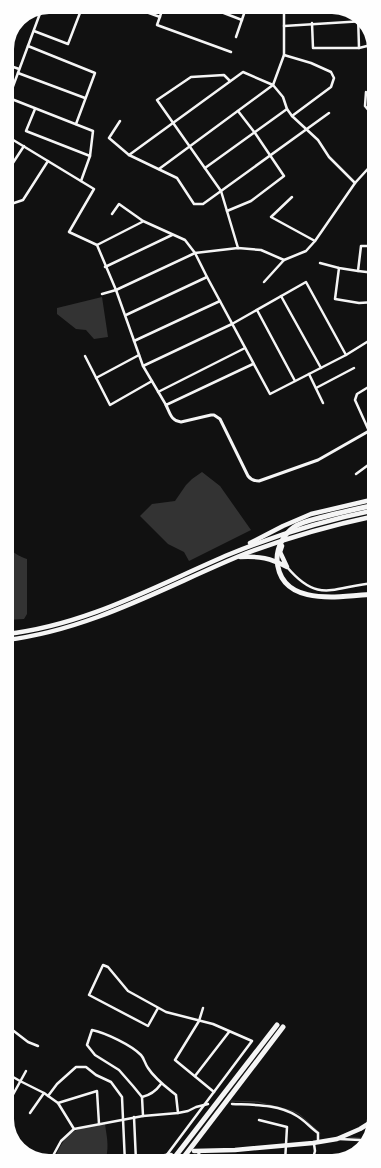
<svg xmlns="http://www.w3.org/2000/svg" width="381" height="1168" viewBox="0 0 381 1168" font-family="Karla,sans-serif">
	<style>
		.water { fill: #333 }
		.lines { fill: none; stroke-linecap: round; stroke-linejoin: round }
		.stream { stroke: #333; stroke-width: 1 }
		.minor { stroke: #f5f5f5; stroke-width: 2.5 }
		.tertiary { stroke: #f5f5f5; stroke-width: 3 }
		.primary { stroke: #f5f5f5; stroke-width: 4.5 }
		.trunk { stroke: #f5f5f5; stroke-width: 4.5 }
		.motorway { stroke: #f5f5f5; stroke-width: 5 }
	</style>
	<rect width="100%" height="100%" fill="#111"/>
	<g class="water">
		<path d="M102,297L108,337L94,339L86,330L76,329L57,314V308Z"/>
		<path d="M202,472L220,486L251,530L189,561L184,552L168,544L140,516L152,504L175,501L186,485L192,479Z"/>
		<path d="M6,548C13,551 19,557 27,559V614L24,619L6,620Z"/>
		<path d="M105,1124C107,1138 110,1150 104,1163H53C57,1152 63,1138 73,1132C80,1127 96,1126 105,1124Z"/>
	</g>
	<g class="lines">
		<g class="stream">
			<path d="M231,1101L258,1102L293,1111L299,1114L320,1133"/>
			<path d="M349,1137L369,1139"/>
		</g>
		<g class="minor">
			<path d="M127,5L160,17"/>
			<path d="M164,5L157,25L231,52"/>
			<path d="M203,5L242,20"/>
			<path d="M358,15L359,48"/>
			<path d="M312,23L313,48H359L375,44"/>
			<path d="M284,26L364,21"/>
			<path d="M34,31L68,44L83,5"/>
			<path d="M236,37L247,5"/>
			<path d="M28,46L95,73L76,124"/>
			<path d="M284,55L311,63L331,72L334,78L331,87L292,116"/>
			<path d="M5,64L19,69"/>
			<path d="M18,73L85,98"/>
			<path d="M230,81L224,75L191,77L157,100L221,191L238,248"/>
			<path d="M366,92L365,106L375,118"/>
			<path d="M9,98L93,131L90,156L81,181"/>
			<path d="M5,108L42,8"/>
			<path d="M35,109L26,131L90,156"/>
			<path d="M120,121L109,138L129,155L177,178L194,204H203L329,113"/>
			<path d="M5,135L94,189L69,232L97,245L116,290L143,366L166,405L253,364"/>
			<path d="M129,155L243,72L273,85L283,97L287,109L292,116L318,140L329,157L355,183"/>
			<path d="M205,168L287,109"/>
			<path d="M159,169L273,85L284,55V5"/>
			<path d="M5,175L24,146"/>
			<path d="M373,186L375,184"/>
			<path d="M292,197L271,217L315,241"/>
			<path d="M5,201L11,204L23,200L48,161"/>
			<path d="M227,211L251,201L284,176L255,133L238,111"/>
			<path d="M112,214L119,204L143,221L185,240L195,253L207,277L270,394L346,355L375,337"/>
			<path d="M97,245L142,222"/>
			<path d="M371,246H361L358,271L375,273"/>
			<path d="M320,263L339,268L358,271"/>
			<path d="M105,267L172,235"/>
			<path d="M339,268L335,299L359,303L375,302"/>
			<path d="M264,282L284,260"/>
			<path d="M102,294L116,290L195,253L238,248L261,250L284,260L306,251L315,241L355,183L375,161"/>
			<path d="M281,296L321,368"/>
			<path d="M257,310L295,381"/>
			<path d="M126,315L207,277"/>
			<path d="M134,341L220,301"/>
			<path d="M85,356L110,405L152,381"/>
			<path d="M143,366L232,324L306,282L346,355"/>
			<path d="M309,374L323,403"/>
			<path d="M96,378L139,355"/>
			<path d="M316,388L354,368"/>
			<path d="M158,392L245,348"/>
			<path d="M369,431L355,400L357,394L375,383"/>
			<path d="M356,474L375,460"/>
			<path d="M287,567C319,605 334,586 375,583"/>
			<path d="M158,1008L148,1026L89,995L103,965L108,967L128,991L166,1012L213,1024L252,1041L166,1156"/>
			<path d="M203,1008L199,1021L175,1060L214,1092"/>
			<path d="M6,1025L28,1042L38,1046"/>
			<path d="M6,1073L20,1081L44,1093L58,1103L74,1129"/>
			<path d="M195,1076L229,1032"/>
			<path d="M48,1096L57,1084L76,1067H86L96,1075L111,1082L122,1097L125,1163"/>
			<path d="M142,1097C151,1095 156,1091 161,1084"/>
			<path d="M10,1100L26,1071"/>
			<path d="M58,1103L97,1091L99,1124"/>
			<path d="M232,1104C254,1105 278,1104 297,1116C304,1120 311,1128 318,1133V1142"/>
			<path d="M30,1113L44,1093"/>
			<path d="M143,1116L142,1097L133,1086L119,1070L95,1055L87,1045L92,1030C106,1033 131,1045 141,1055C144,1058 145,1064 148,1068C155,1079 166,1087 176,1095L178,1113"/>
			<path d="M134,1117L136,1161"/>
			<path d="M259,1120L287,1127L285,1162"/>
			<path d="M7,1130L9,1126"/>
			<path d="M339,1139L360,1140L368,1142"/>
			<path d="M361,1150L364,1141"/>
			<path d="M312,1162L315,1151L314,1144"/>
			<path d="M336,1162L339,1159H348"/>
			<path d="M49,1163L61,1141L74,1129L143,1116L178,1113L188,1111L196,1107L208,1104"/>
		</g>
		<g class="tertiary">
			<path d="M166,405C170,413 171,421 181,422L211,415H214L220,419L248,476C251,480 254,481 259,481L318,460L369,431L375,430"/>
			<path d="M153,1162L163,1158"/>
			<path d="M195,1162L200,1151"/>
		</g>
		<g class="primary">
			<path d="M250,543L283,526L311,514L375,499"/>
			<path d="M240,557C260,556 270,558 287,567L280,552L282,546"/>
			<path d="M6,634C87,625 157,585 230,554C276,535 326,520 375,510"/>
			<path d="M6,640C89,630 161,589 237,557C282,539 328,526 375,516"/>
		</g>
		<g class="trunk">
			<path d="M194,1151L235,1150L313,1143L337,1139L360,1129L376,1119"/>
			<path d="M127,1163L171,1155"/>
		</g>
		<g class="motorway">
			<path d="M375,505C356,509 338,513 319,518C311,520 302,522 294,527C284,534 277,547 277,559C279,609 343,596 375,594"/>
			<path d="M171,1162L277,1025"/>
			<path d="M180,1162L283,1027"/>
		</g>
	</g>
	<path d="M0 0H381V1168H0ZM49 14H332A35 35 0 0 1 367 49V1119A35 35 0 0 1 332 1154H49A35 35 0 0 1 14 1119V49A35 35 0 0 1 49 14Z" fill="#fefefe" fill-rule="evenodd"/>
</svg>
